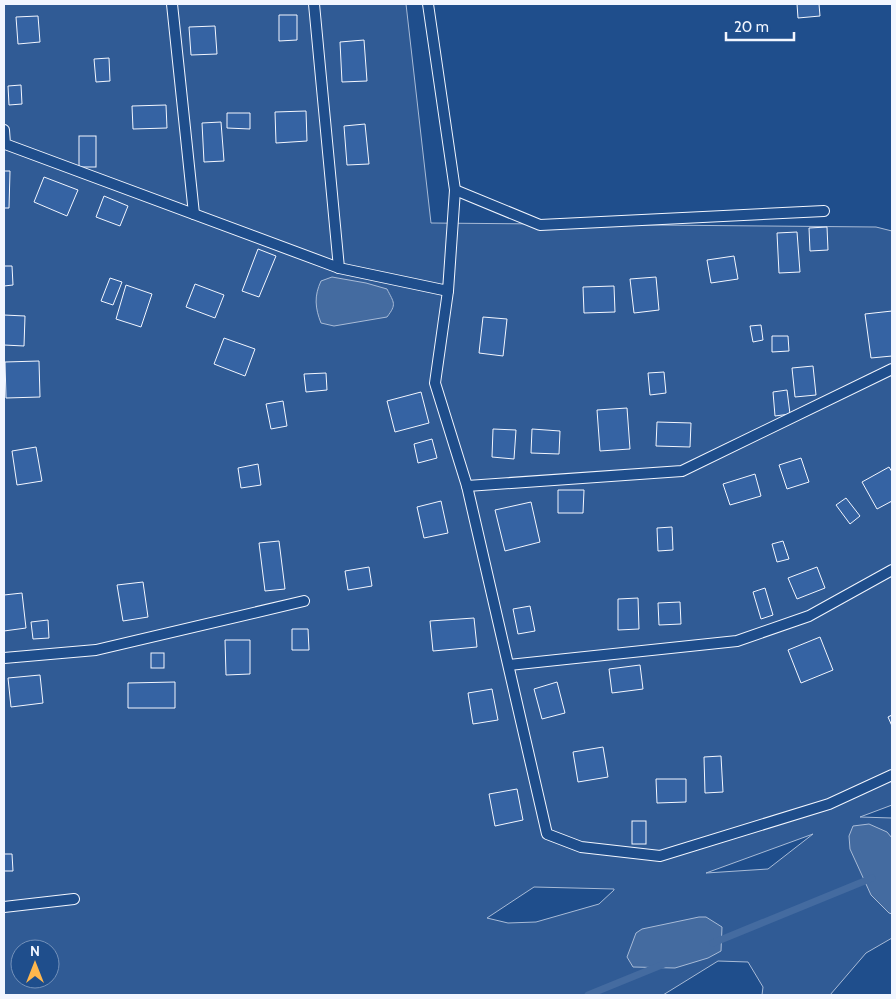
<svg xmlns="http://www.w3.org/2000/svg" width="896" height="999" viewBox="0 0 896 999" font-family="Cabin,sans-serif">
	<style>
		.green { fill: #305b95; stroke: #a8bbd7; fill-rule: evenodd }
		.water { fill: #446ba0; stroke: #a8bbd7 }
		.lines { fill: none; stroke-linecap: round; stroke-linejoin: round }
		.stream { stroke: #446ba0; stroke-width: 7 }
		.building { fill: #3563a3; stroke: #f2f6ff }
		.lane-casing { stroke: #f2f6ff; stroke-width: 12 }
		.lane { stroke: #1f4e8c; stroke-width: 10 }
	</style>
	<rect width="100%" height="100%" fill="#1f4e8c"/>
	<path class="green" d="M4,4H406L431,223L876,227L892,231V805L860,817L892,818V938L866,953L830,995H762L763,987L748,962L718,961L663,995H4ZM813,834L768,869L706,873ZM534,887L614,889V890L599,904L536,922L508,923L487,918ZM20,949H50V979H20Z"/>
	<g class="water">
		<path d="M332,277L366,283L387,289C394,303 397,304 387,317L334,326L321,323C315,308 314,296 321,281Z"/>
		<path d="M869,824L887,832L892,838V914L889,913L871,895L850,849L849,836L853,826Z"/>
		<path d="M699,917H706L722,927L721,951L708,958L675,968L633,967L627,957L636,933L642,929Z"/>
	</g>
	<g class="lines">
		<g class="stream">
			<path d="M713,943L872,878"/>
			<path d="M588,995L664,964"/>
		</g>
	</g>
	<g class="building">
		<path d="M797,4H819L820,16L798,18Z"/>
		<path d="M279,15H297V40L279,41Z"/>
		<path d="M38,16L40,42L18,44L16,17Z"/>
		<path d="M215,26L217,54L191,55L189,27Z"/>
		<path d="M364,40L367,81L342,82L340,42Z"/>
		<path d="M109,58L110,81L96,82L94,59Z"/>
		<path d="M21,85L22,104L9,105L8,86Z"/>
		<path d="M166,105L167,128L133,129L132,106Z"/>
		<path d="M306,111L307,141L276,143L275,112Z"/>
		<path d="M227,113H250V129L227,128Z"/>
		<path d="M221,122L224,161L204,162L202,123Z"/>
		<path d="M365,124L369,164L347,165L344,126Z"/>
		<rect x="79" y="136" width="17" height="31"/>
		<path d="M4,171H10L9,208H4Z"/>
		<path d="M44,177L78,190L67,216L34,202Z"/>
		<path d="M104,196L128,206L120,226L96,217Z"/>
		<path d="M827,227L828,250L810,251L809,228Z"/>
		<path d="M797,232L800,272L779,273L777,233Z"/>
		<path d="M258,249L276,256L259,297L242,291Z"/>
		<path d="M734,256L738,279L711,283L707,260Z"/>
		<path d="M4,266H12L13,285L4,286Z"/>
		<path d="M656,277L659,310L634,313L630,279Z"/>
		<path d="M110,278L122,282L113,305L101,301Z"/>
		<path d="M195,284L224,295L215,318L186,307Z"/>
		<path d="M126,285L152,294L141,327L116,319Z"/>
		<path d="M614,286L615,312L584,313L583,287Z"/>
		<path d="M892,311V356L871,358L865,314Z"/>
		<path d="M4,315L25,316L24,346L4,345Z"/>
		<path d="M483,317L507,319L503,356L479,353Z"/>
		<path d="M761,325L763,340L753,342L750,326Z"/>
		<path d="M772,336H788L789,351L772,352Z"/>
		<path d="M224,338L255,349L245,376L214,364Z"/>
		<path d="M39,361L40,397L6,398L5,362Z"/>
		<path d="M813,366L816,395L795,397L792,368Z"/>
		<path d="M664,372L666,393L650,395L648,373Z"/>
		<path d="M326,373L327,390L306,392L304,374Z"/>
		<path d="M787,390L790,414L775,416L773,392Z"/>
		<path d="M421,392L429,423L395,432L387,401Z"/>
		<path d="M283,401L287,426L271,429L266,404Z"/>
		<path d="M627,408L630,449L600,451L597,410Z"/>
		<path d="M657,422L691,423L690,447L656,446Z"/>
		<path d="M493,429L516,430L514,459L492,457Z"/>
		<path d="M532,429L560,431L559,454L531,453Z"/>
		<path d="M432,439L437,458L418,463L414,444Z"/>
		<path d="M36,447L42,481L17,485L12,451Z"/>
		<path d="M801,458L809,482L787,489L779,465Z"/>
		<path d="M258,464L261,485L241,488L238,468Z"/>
		<path d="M889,467L892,472V501L877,509L862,482Z"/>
		<path d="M755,474L761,496L730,505L723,484Z"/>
		<path d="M558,490H584L583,513H558Z"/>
		<path d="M846,498L860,516L850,524L836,505Z"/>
		<path d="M441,501L448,533L424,538L417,507Z"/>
		<path d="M531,502L540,542L505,551L495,510Z"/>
		<path d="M672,527L673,550L658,551L657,528Z"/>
		<path d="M279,541L285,589L265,591L259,543Z"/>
		<path d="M783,541L789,559L777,562L772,544Z"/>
		<path d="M369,567L372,586L348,590L345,571Z"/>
		<path d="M817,567L825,588L797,599L788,578Z"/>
		<path d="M143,582L148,617L123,621L117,585Z"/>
		<path d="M765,588L773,615L761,619L753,592Z"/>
		<path d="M22,593L26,628L4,631V595Z"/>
		<path d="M638,598L639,629L618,630V599Z"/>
		<path d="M680,602L681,624L659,625L658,603Z"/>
		<path d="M530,606L535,631L518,634L513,609Z"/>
		<path d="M474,618L477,647L433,651L430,621Z"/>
		<path d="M48,620L49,638L33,639L31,622Z"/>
		<path d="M292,629H308L309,650H292Z"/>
		<path d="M820,637L833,670L801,683L788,650Z"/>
		<path d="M225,640H250V674L226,675Z"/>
		<rect x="151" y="653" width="13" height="15"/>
		<path d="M640,665L643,689L612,693L609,669Z"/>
		<path d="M40,675L43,703L11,707L8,678Z"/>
		<path d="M175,682V708H128V683Z"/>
		<path d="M557,682L565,713L542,719L534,689Z"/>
		<path d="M492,689L498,720L473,724L468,693Z"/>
		<path d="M892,715V726L888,717Z"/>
		<path d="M603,747L608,777L578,782L573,752Z"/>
		<path d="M721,756L723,792L705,793L704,757Z"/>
		<path d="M656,779H686V802L657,803Z"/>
		<path d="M517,789L523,820L495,826L489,794Z"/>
		<rect x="632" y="821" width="14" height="23"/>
		<path d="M4,854H12L13,871H4Z"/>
	</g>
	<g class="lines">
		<defs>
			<g id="lane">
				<path d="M172,4L194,214"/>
				<path d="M314,4L339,268L448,291L455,190L428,4"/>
				<path d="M4,130L5,144L339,268"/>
				<path d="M455,190L540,225L824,211"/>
				<path d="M448,291L435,383L467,486L547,834L581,847L660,856L829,804L892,775"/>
				<path d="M467,486L682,471L892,369"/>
				<path d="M4,658L96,650L304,601"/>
				<path d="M509,665L737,641L809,616L892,570"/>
				<path d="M4,907L74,899"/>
			</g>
		</defs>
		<use href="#lane" class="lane-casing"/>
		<use href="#lane" class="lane"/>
	</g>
	<rect width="896" height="999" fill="none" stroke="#f2f6ff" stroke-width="10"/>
	<g transform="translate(35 964)"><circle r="24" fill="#1f4e8c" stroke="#7391ba"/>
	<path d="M0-4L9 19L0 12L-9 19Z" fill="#ffb74d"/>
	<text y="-8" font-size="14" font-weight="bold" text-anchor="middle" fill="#f2f6ff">N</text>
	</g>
	<path d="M726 32v8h68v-8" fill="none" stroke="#f2f6ff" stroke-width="2.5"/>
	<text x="734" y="32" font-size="15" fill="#f2f6ff" stroke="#1f4e8c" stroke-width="4" paint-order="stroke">20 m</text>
</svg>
